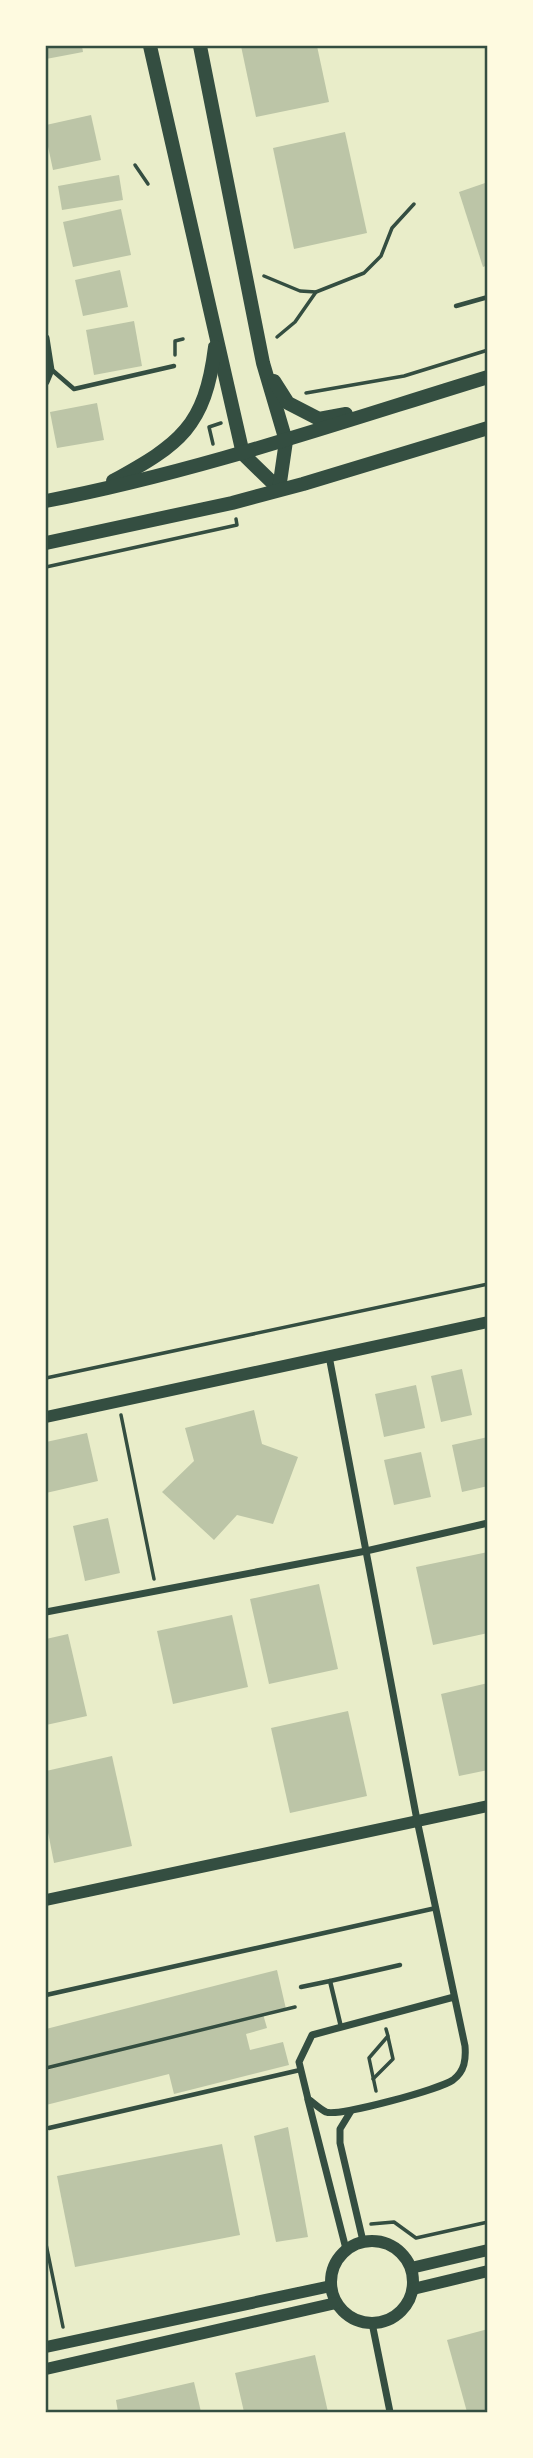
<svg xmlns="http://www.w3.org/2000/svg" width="533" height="2458" viewBox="0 0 533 2458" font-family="Mulish,sans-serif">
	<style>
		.building { fill: #bcc5a7 }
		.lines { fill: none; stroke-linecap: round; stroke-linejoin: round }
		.path { stroke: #344e41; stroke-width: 3.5 }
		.service { stroke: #344e41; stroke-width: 4.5 }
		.minor { stroke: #344e41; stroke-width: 7 }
		.tertiary { stroke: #344e41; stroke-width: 12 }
		.secondary { stroke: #344e41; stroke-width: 14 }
		.neatline { fill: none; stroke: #344e41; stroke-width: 2.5 }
	</style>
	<rect width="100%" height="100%" fill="#e9edc9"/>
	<g class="building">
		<path d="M46,46H82L83,52L46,59Z"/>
		<path d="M241,46H317L329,102L256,117Z"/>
		<path d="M91,115L101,160L53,170L46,137V125Z"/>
		<path d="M345,132L367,233L294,249L273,148Z"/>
		<path d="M119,175L123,200L62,210L58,186Z"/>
		<path d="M488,182V265L483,267L459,192Z"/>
		<path d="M121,209L131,255L73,267L63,222Z"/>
		<path d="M120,270L128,307L83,316L75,280Z"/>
		<path d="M134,321L142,366L94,375L86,330Z"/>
		<path d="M97,403L104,440L57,448L50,412Z"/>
		<path d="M462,1369L472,1415L441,1422L431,1376Z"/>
		<path d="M416,1385L425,1428L384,1437L375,1394Z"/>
		<path d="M254,1410L262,1444L298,1457L273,1524L237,1515L214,1540L162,1492L194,1461L185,1428Z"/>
		<path d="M87,1433L98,1481L46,1493V1442Z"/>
		<path d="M488,1437V1486L462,1492L452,1445Z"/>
		<path d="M421,1452L431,1497L394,1505L384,1460Z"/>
		<path d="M108,1518L120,1573L85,1581L73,1526Z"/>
		<path d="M488,1552V1633L433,1645L416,1567Z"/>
		<path d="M319,1584L338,1669L269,1684L250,1599Z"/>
		<path d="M232,1615L248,1687L173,1704L157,1631Z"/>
		<path d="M68,1634L87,1716L46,1725V1639Z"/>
		<path d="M488,1683V1770L459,1776L441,1694Z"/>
		<path d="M348,1711L367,1796L290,1813L271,1728Z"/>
		<path d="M112,1756L132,1846L54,1863L46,1822V1771Z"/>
		<path d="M277,1970L286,2009L263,2014L267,2028L246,2034L250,2050L283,2042L289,2065L174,2094L169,2074L46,2105V2029Z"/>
		<path d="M288,2127L308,2237L276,2242L254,2136Z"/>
		<path d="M222,2144L240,2235L75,2267L57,2176Z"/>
		<path d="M488,2329V2412H467L447,2340Z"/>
		<path d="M315,2355L328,2412H244L235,2373Z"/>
		<path d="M194,2382L201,2412H118L116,2400Z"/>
	</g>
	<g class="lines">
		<g class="path">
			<path d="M135,165L148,184"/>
			<path d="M264,276L300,291L316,292L364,273L381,256L392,228L414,204"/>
			<path d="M277,337L295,322L316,292"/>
			<path d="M175,355V341L183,339"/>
			<path d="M306,393L404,376L488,350"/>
			<path d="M213,444L209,427L221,423"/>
			<path d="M46,567L237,525L236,519"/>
			<path d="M46,1378L488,1284"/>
			<path d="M121,1415L154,1579"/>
			<path d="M46,2068L295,2007"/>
			<path d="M373,2079L393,2059L388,2037"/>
			<path d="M376,2091L369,2058L388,2036L386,2029"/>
			<path d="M371,2224L394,2222L416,2238L488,2222"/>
			<path d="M46,2244L63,2327"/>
		</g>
		<g class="service">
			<path d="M456,306L488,297"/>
			<path d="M52,370L74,389L174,366"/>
			<path d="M330,1981L400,1965"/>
			<path d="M301,1987L330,1981L341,2027"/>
			<path d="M46,1995L436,1908"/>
			<path d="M49,2128L300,2070"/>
		</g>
		<g class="minor">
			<path d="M46,338L51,370L46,382"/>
			<path d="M329,1356L417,1820L465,2046C466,2059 465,2071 453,2080C440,2089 339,2117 326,2112C320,2109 314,2103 308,2099L299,2062L312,2035L454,1997"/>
			<path d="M46,1612L366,1551L488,1523"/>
			<path d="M308,2100L346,2249"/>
			<path d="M351,2111L340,2129V2143L363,2241"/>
			<path d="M372,2323L390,2412"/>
		</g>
		<g class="tertiary">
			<path d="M46,1417L488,1322"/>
			<path d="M46,1900L488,1806"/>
			<circle cx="372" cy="2282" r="41"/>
			<path d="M411,2268L488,2250"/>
			<path d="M413,2289L488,2271"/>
			<path d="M46,2347L331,2286"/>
			<path d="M46,2369L336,2303"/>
		</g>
		<g class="secondary">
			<path d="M150,46L243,454L279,489"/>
			<path d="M200,46L263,363L286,441L279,489"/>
			<path d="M274,381L288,403L319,419L346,414"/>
			<path d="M113,481C180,444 205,427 215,347"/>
			<path d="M46,501C197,472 341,422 488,377"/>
			<path d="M46,543L232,503L303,484L488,428"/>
		</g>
	</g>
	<rect width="533" height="2458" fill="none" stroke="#fefae0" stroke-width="94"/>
	<rect x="47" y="47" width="439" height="2364" class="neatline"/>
</svg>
